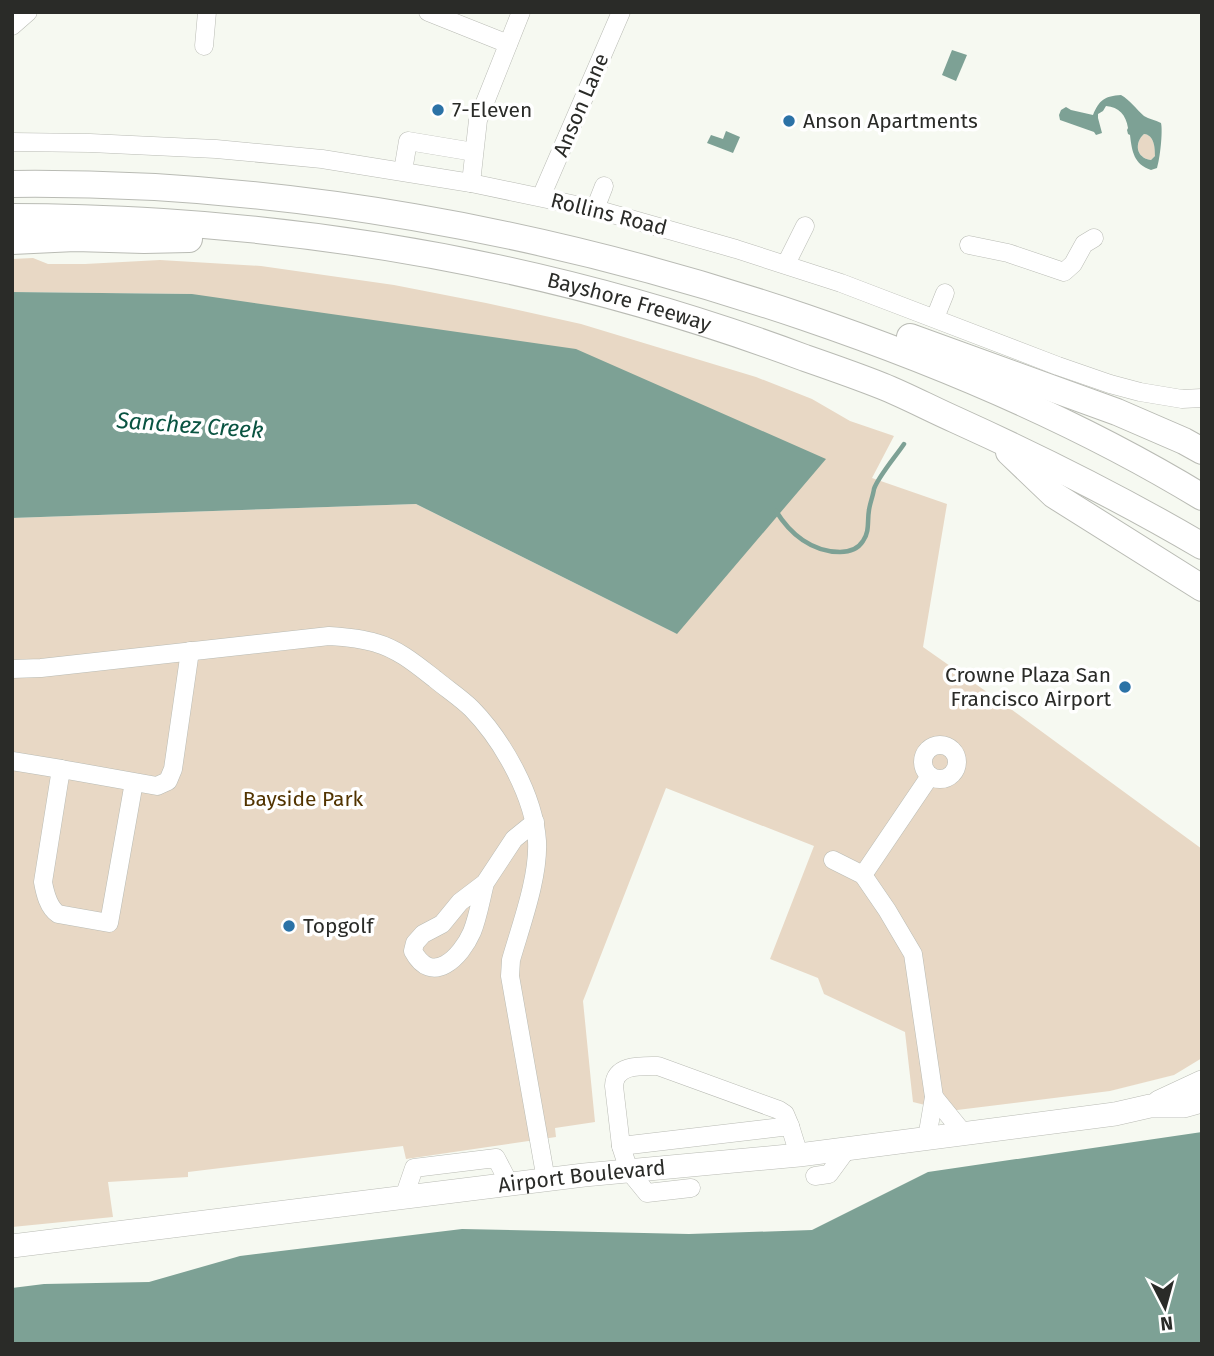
<svg xmlns="http://www.w3.org/2000/svg" width="1214" height="1356" viewBox="0 0 1214 1356" font-family="'Fira Sans',sans-serif">
	<style>
		.green { fill: #e8d8c5 }
		.water { fill: #7da195; fill-rule: evenodd }
		.lines { fill: none; stroke-linecap: round; stroke-linejoin: round }
		.stream { stroke: #7da195; stroke-width: 4.5 }
		.minor-casing { stroke: #b9bbb4; stroke-width: 19 }
		.major-casing { stroke: #b9bbb4; stroke-width: 24 }
		.highway-casing { stroke: #b9bbb4; stroke-width: 28 }
		.minor { stroke: #fff; stroke-width: 18 }
		.major { stroke: #fff; stroke-width: 23 }
		.highway { stroke: #fff; stroke-width: 26 }
		.poi-dot { fill: #2b72a6; stroke: #fff; stroke-width: 2.5 }
		.labels { text-anchor: middle; dominant-baseline: central; stroke-width: 7; stroke-linejoin: round; paint-order: stroke }
		.street-label { font-size: 21px; fill: #2a2b28; stroke: #fff }
		.poi-label { font-size: 21px; fill: #2a2b28; stroke: #fff; text-anchor: start }
		.park-label { font-size: 21px; fill: #523401; stroke: #fff }
		.water-label { font-size: 23px; font-style: italic; fill: #0a5442; stroke: #fff }
	</style>
	<rect width="100%" height="100%" fill="#f6f9f1"/>
	<g class="green">
		<path d="M1144,134C1154,135 1155,147 1155,156L1151,160C1136,158 1134,143 1144,134Z"/>
		<path d="M33,258L48,264H85L160,260L261,266L394,285L486,303L581,324L756,377L812,399L850,421L894,436L872,478L947,504L923,647L1004,704L1202,849V1058L1174,1075L1110,1091L949,1111L913,1102L905,1032L824,994L818,978L770,959L814,846L666,788L583,1001L595,1122L555,1128L556,1137L406,1159L403,1146L188,1172V1177L108,1182L113,1217L12,1227V518L416,504L677,634L192,294L12,292V259Z"/>
	</g>
	<g class="water">
		<path d="M952,50L967,55L956,81L942,75Z"/>
		<path d="M1121,95C1130,100 1136,109 1144,116C1149,119 1155,120 1161,123C1163,131 1160,159 1157,168L1151,170C1134,164 1132,152 1130,135L1128,134L1127,130L1128,128C1126,115 1119,107 1106,106L1103,111L1098,114V118L1102,133L1096,135L1094,132L1060,120L1059,115L1061,110L1066,107L1071,110L1093,115C1099,100 1105,96 1121,95ZM1144,134C1154,135 1155,147 1155,156L1151,160C1136,158 1134,143 1144,134Z"/>
		<path d="M726,131L740,137L733,153L707,143L711,135L723,139Z"/>
		<path d="M12,292L192,294L576,349L826,459L677,634L416,504L12,518Z"/>
		<path d="M1202,1132V1344H12V1288L44,1284L149,1282L240,1256L462,1229L689,1234L812,1230L928,1172Z"/>
	</g>
	<g class="lines">
		<path class="stream" d="M776,511C790,534 812,552 840,552C850,552 858,549 863,541C870,531 867,521 869,510C870,503 873,496 874,489C878,477 896,456 904,444"/>
		<defs>
			<g id="minor">
				<path d="M428,12L508,44"/>
				<path d="M12,26L28,12"/>
				<path d="M204,46L207,12"/>
				<path d="M12,142L90,143L216,149L322,159L471,183L595,209L736,249L841,283L1058,366L1110,384L1140,392L1182,399L1202,398"/>
				<path d="M403,171L408,141L474,152"/>
				<path d="M471,183L478,120L521,12"/>
				<path d="M541,197L621,12"/>
				<path d="M595,209L604,186"/>
				<path d="M969,245L1008,253L1064,272L1073,264L1084,244L1094,238"/>
				<path d="M786,264L805,226"/>
				<path d="M935,318L945,293"/>
				<path d="M12,669L41,668L329,636C345,637 360,638 376,643C398,649 417,665 435,679C447,689 461,698 472,709C503,741 534,796 537,841C539,877 521,925 511,960L510,976L546,1180"/>
				<circle cx="940" cy="762" r="17"/>
				<path d="M12,761L61,769"/>
				<path d="M134,782L109,923L58,914C48,907 45,893 43,882L61,769L157,786L168,781L173,769L190,651"/>
				<path d="M833,860L863,875L887,910L913,954L934,1097L927,1138"/>
				<path d="M863,875L930,776"/>
				<path d="M485,883C481,899 478,917 472,932C461,957 432,987 413,951L415,943L423,934L442,924L460,902L485,883L514,839L535,822"/>
				<path d="M934,1097L964,1134"/>
				<path d="M621,1146L790,1126L799,1155"/>
				<path d="M815,1176L829,1174L848,1148"/>
				<path d="M691,1188L647,1193L629,1171L621,1146L614,1086C615,1064 641,1066 658,1066L779,1110L785,1114L790,1126"/>
				<path d="M404,1197L414,1168L496,1158L510,1185"/>
			</g>
			<g id="major">
				<path d="M1159,1102L1202,1082"/>
				<path id="s1" d="M12,1246L584,1175L799,1155L1115,1114L1150,1106H1184L1202,1101"/>
			</g>
			<g id="highway">
				<path d="M12,184C281,181 550,231 804,317C942,364 1077,421 1202,497"/>
				<path id="s2" d="M12,217C62,217 113,219 163,222C383,236 599,281 805,358C831,367 857,376 882,386C907,396 931,409 956,420C1040,458 1122,499 1202,546"/>
				<path d="M12,241L75,238L144,240L189,239"/>
				<path d="M910,337L1117,412L1184,441L1202,451"/>
				<path d="M1009,452L1054,495L1202,588"/>
			</g>
		</defs>
		<use href="#minor" class="minor-casing"/>
		<use href="#major" class="major-casing"/>
		<use href="#highway" class="highway-casing"/>
		<use href="#minor" class="minor"/>
		<use href="#major" class="major"/>
		<use href="#highway" class="highway"/>
	</g>
	<g class="poi-dot">
		<circle cx="438" cy="110" r="7"/>
		<circle cx="789" cy="121" r="7"/>
		<circle cx="1125" cy="687" r="7"/>
		<circle cx="289" cy="926" r="7"/>
	</g>
	<g class="labels">
		<g class="street-label">
			<text transform="translate(581 105) rotate(-67)">Anson Lane</text>
			<text transform="translate(609 214) rotate(14)">Rollins Road</text>
			<text stroke="none"><textPath href="#s2" startOffset="625">Bayshore Freeway</textPath></text>
			<text stroke="none"><textPath href="#s1" startOffset="574">Airport Boulevard</textPath></text>
		</g>
		<g class="poi-label">
			<text x="452" y="110">7-Eleven</text>
			<text x="803" y="121">Anson Apartments</text>
			<text x="1111" y="675" text-anchor="end">Crowne Plaza San<tspan x="1111" dy="24">Francisco Airport</tspan></text>
			<text x="303" y="926">Topgolf</text>
		</g>
		<g class="park-label">
			<text x="303" y="799">Bayside Park</text>
		</g>
		<g class="water-label">
			<text transform="translate(190 425) rotate(4)">Sanchez Creek</text>
		</g>
	</g>
	<rect width="1214" height="1356" fill="none" stroke="#2a2b28" stroke-width="28"/>
	<g transform="translate(1165 1307) rotate(174)" stroke="#ffffff" stroke-width="5" paint-order="stroke">
	<path d="M0-5L12 26L0 18L-12 26Z" fill="#2a2b28"/>
	<text y="-10" font-size="19" font-weight="bold" text-anchor="middle" fill="#2a2b28">N</text>
	</g>
</svg>
